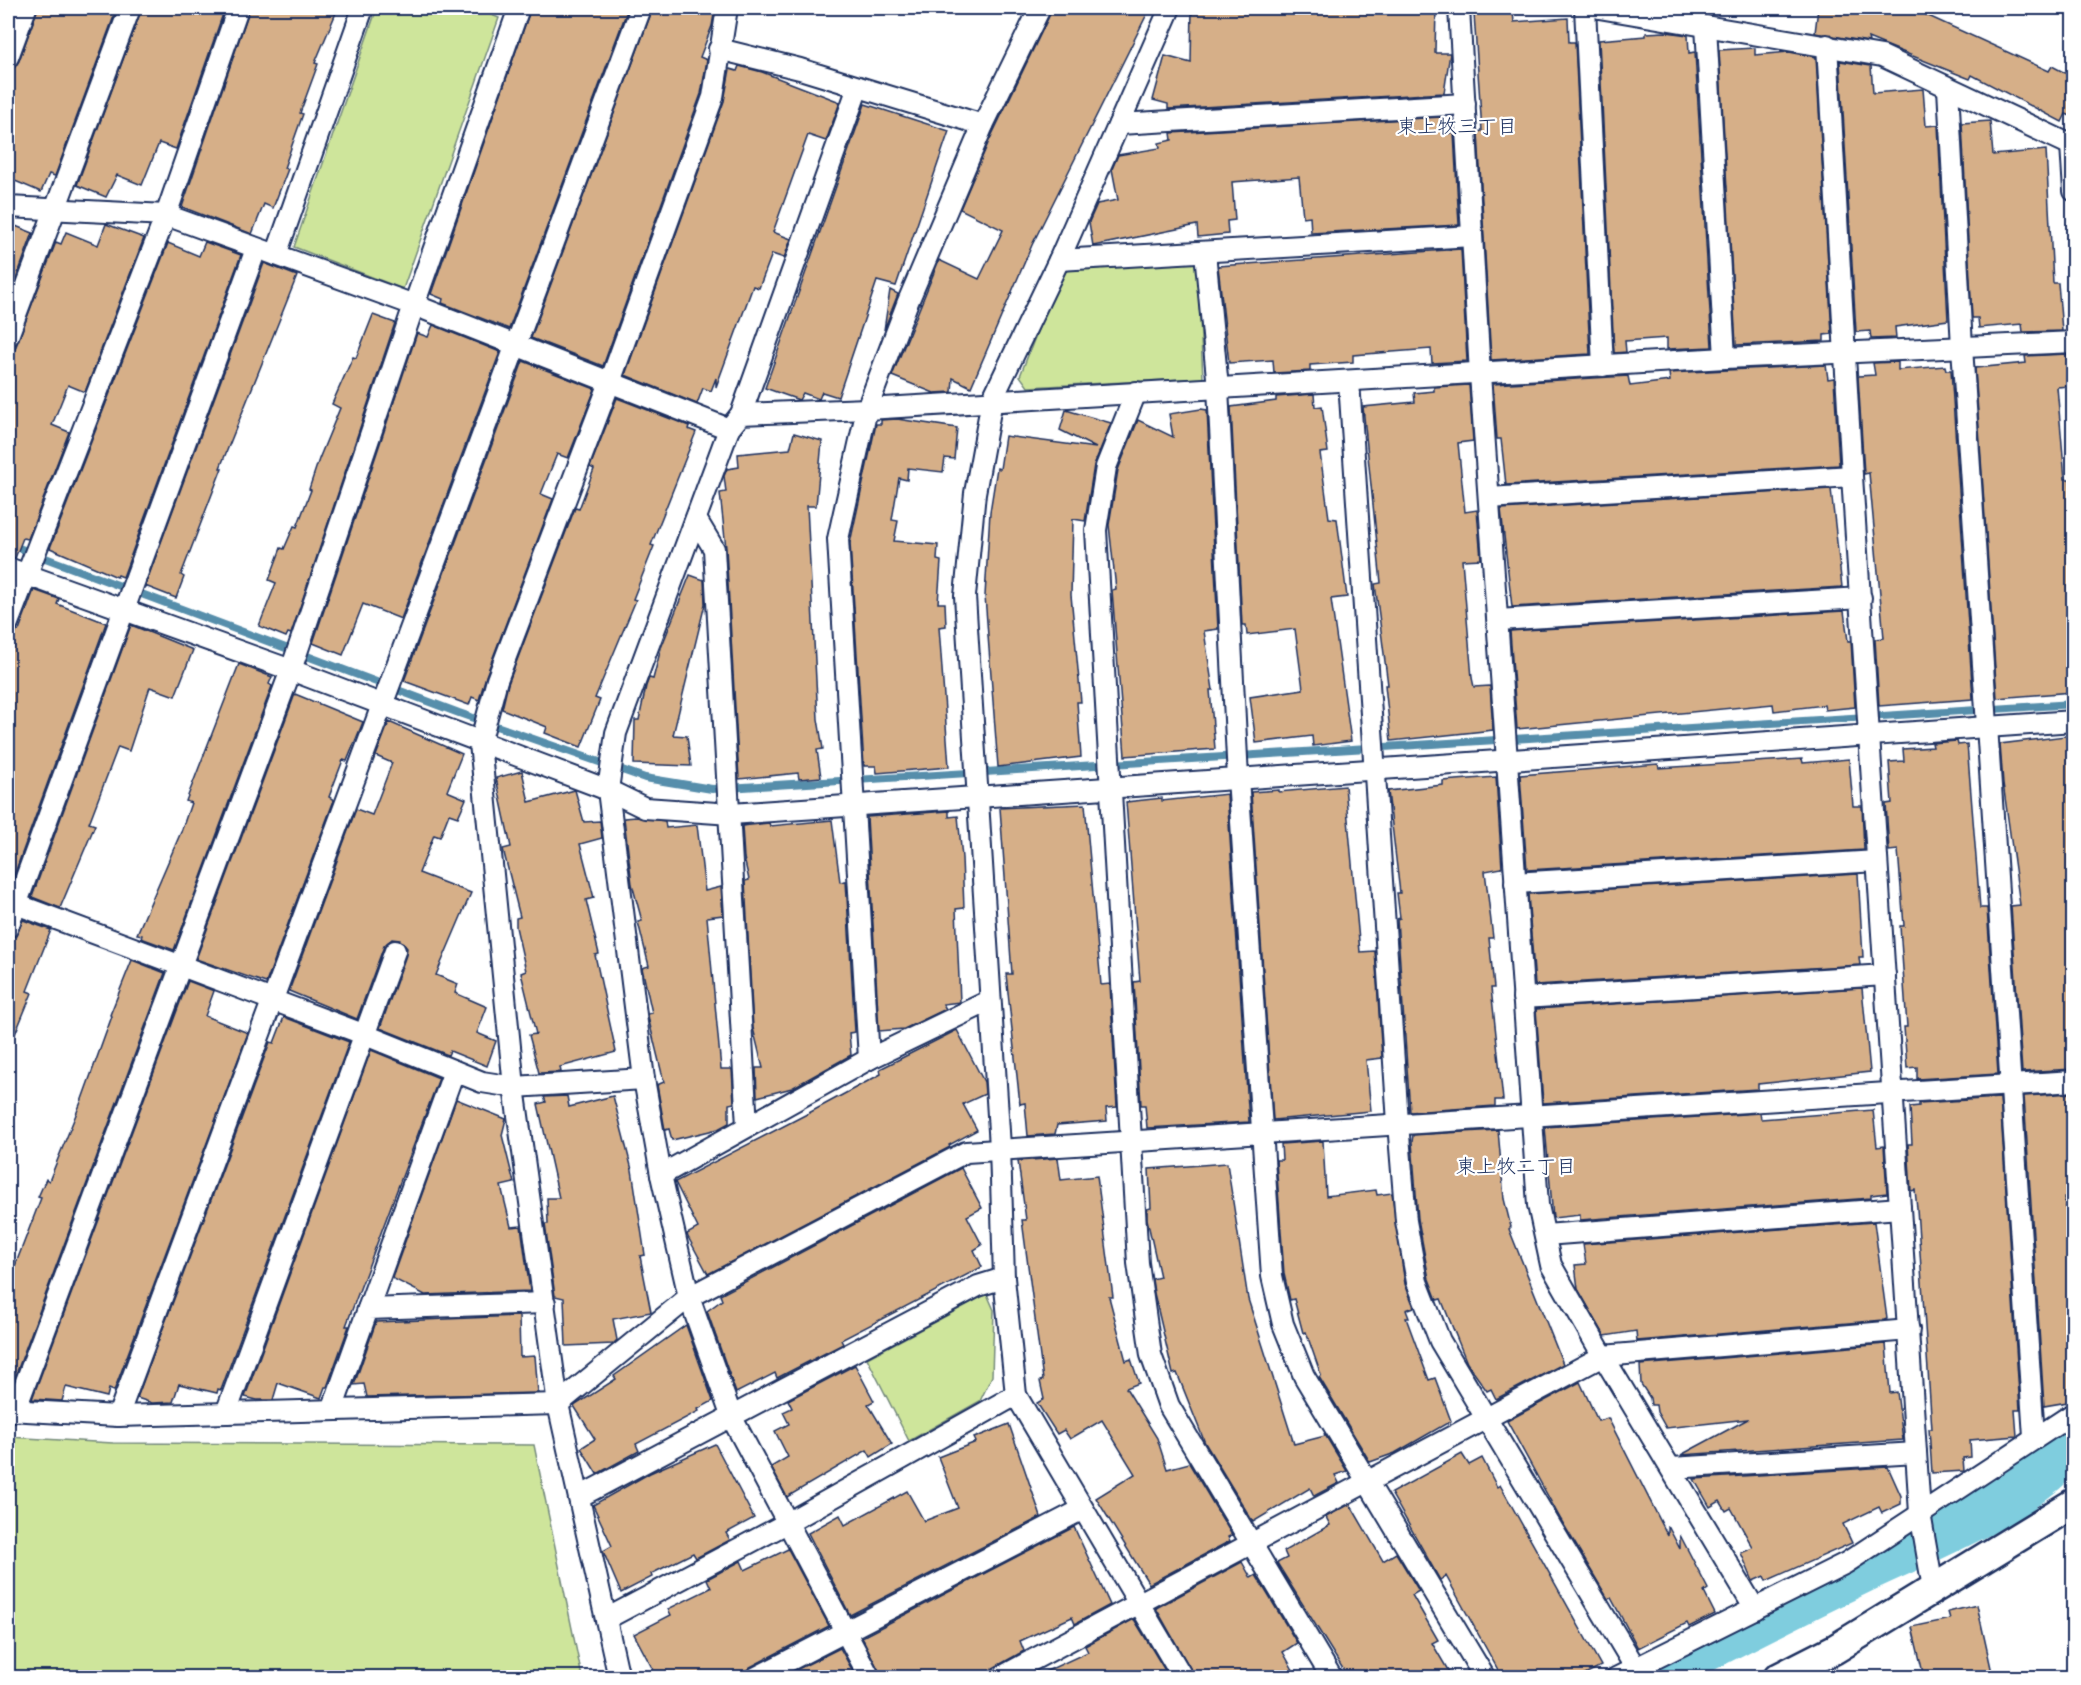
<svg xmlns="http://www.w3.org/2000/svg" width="2081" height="1685" viewBox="0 0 2081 1685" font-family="Kalam,'Klee One',sans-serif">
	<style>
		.green { fill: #cee59b; stroke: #748a7c; stroke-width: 1.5 }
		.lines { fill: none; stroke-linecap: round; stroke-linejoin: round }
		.stream { stroke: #578eab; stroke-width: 8 }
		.river { stroke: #7fcdde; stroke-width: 46 }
		.building { fill: #d6af88; stroke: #1b2f5e; stroke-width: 1.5 }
		.street-casing { stroke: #1b2f5e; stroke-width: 24 }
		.secondary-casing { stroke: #1b2f5e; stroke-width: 33 }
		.street { stroke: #fff; stroke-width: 20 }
		.secondary { stroke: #fff; stroke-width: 28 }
		.labels { text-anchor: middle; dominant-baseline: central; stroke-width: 4.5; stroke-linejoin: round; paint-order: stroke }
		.neighbourhood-label { font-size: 20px; fill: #1b2f5e; stroke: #fff }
	</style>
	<rect width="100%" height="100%" fill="#fff"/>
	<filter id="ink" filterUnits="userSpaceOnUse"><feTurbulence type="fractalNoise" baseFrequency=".0167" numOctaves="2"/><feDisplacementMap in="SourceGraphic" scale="12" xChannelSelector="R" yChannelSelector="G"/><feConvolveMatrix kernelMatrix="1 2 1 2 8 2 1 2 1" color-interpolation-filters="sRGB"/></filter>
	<g filter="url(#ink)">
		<g class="green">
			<path d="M377,8H475L499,18L403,289L294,247Z"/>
			<path d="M1197,261L1203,378L1028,387L1020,376L1060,273L1073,268Z"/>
			<path d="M987,1294L994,1310L992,1376L980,1401L909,1441L867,1358Z"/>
			<path d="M8,1437L113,1443L534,1445L582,1677H8Z"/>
		</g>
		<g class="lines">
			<path class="stream" d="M8,544L459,713L645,778L712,789L2074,704"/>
			<path class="river" d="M1650,1678C1721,1640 1793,1604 1865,1569C1937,1535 2020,1505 2074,1443"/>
		</g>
		<g class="building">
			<path d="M38,8H117L55,176L49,174L41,192L8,178V69L15,67L19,61Z"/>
			<path d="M142,8H225L176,149L159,143L142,185L117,175L106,197L77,185Z"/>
			<path d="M250,8H338L315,63L318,64L300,113L303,114L284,168L288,169L273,208L264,204L252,234L182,207Z"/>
			<path d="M531,8H628L509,329L442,303L443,299L431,294Z"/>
			<path d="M653,8H715L712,26L700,57L707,60L701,94L603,366L531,338Z"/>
			<path d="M1053,8H1150L1032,245L971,387L953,378L952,392L934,393L892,376L939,260L979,279L1003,230L960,209L989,141Z"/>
			<path d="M1192,8H1436L1435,53H1450L1444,93L1168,109V104L1153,100L1165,56L1191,63Z"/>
			<path d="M1818,8H1911L2049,71L2052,66L2073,77V117L2066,114L2062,122L1972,75L1970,79L1868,38L1869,42L1815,33Z"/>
			<path d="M1513,12L1514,22L1568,18L1569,42H1575L1590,354L1491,360L1478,132L1482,131L1474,14Z"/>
			<path d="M1666,32L1688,35L1689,53L1695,52L1712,347L1667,349V338L1625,341L1626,352L1614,353L1599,40L1646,36V33Z"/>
			<path d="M1755,48V55L1789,52L1816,57L1832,334L1824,335V341L1736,345L1719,50Z"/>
			<path d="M1840,61L1871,66L1873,93L1923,89L1926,126L1938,125L1948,320L1895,327L1896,338L1871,339L1870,331L1856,332Z"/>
			<path d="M739,66L762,72L840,102L826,141L808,135L773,232L791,239L784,258L772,254L759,288L753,286L716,387V378L711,391L703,388L697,404L625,375L724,101L730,69L737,71Z"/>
			<path d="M865,104L949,131L896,286L877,281L838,397L822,392L819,399L803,393L799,400L765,388Z"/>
			<path d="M1442,117L1444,134L1454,133L1459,225L1311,233L1310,216L1303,217L1299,177L1232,182L1235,220L1227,221L1228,234L1198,237L1197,225L1093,246L1089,222L1097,204L1118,200L1112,169L1118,155L1160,148L1159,143L1172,140L1171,133Z"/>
			<path d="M1990,121L1993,155L2046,150L2053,283H2058L2062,331L2023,332L2022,324L1979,328L1978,318H1972L1962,123Z"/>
			<path d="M8,223L33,233L12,290L8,288Z"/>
			<path d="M106,224L144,238L85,392L68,385L52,425L69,432L28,539L23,538L15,558L8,556V367L56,242L61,244L66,232L98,245Z"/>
			<path d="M205,242L241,255L123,577L118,575L117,577L50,548L168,243L199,256Z"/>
			<path d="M1461,249L1467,361L1432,363L1431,349L1353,355V362L1310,365V371L1274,373L1273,360L1229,363L1218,266Z"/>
			<path d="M264,263L297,276L220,468H222L181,575L184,577L176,598L145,586Z"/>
			<path d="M890,290L898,294L884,330Z"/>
			<path d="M373,315L395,323L291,634L288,633L286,637L259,626L276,583L269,580L281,548L284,549L294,526L297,527L311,490L309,489L319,459L340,408L332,404L353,357L356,358Z"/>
			<path d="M433,325L500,352L401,619L363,604L343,655L313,643L417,333L428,337Z"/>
			<path d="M2067,354L2070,386L2057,387L2065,479H2070L2073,526V577H2070L2073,617V692L1997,698L1975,368L2026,363L2025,356Z"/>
			<path d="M523,361L595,389L568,458L557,454L541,494L553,499L486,676L479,700L472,697L469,705L404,681Z"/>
			<path d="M1898,362V370L1945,366L1946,370H1951L1973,699L1879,706L1875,639L1884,638L1869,473L1864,474L1858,376L1875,375L1873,363Z"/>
			<path d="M1826,365L1828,379L1834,378L1839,465L1506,485L1501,439H1497L1493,384L1628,376L1630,386L1670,381L1669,373Z"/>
			<path d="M1469,385L1473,441L1458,443L1465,512L1477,510L1481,559L1462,560L1472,678L1474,687L1490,686L1493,730L1391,741L1385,685H1388L1375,584L1381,583L1363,407L1415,402L1414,393L1434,391V387Z"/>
			<path d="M1314,394L1315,407L1322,406L1328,452L1320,453L1329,518L1337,519L1347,597L1331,599L1351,741L1313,746L1312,736L1256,743L1250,697L1303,689L1295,629L1247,635L1246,625H1242L1231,407L1276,401V397Z"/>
			<path d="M617,398L689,426L688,429L696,432L651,545L654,546L633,599L636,600L595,698L600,700L581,747L545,733L547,727L502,709L508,684L575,508L579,509L594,469L590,467Z"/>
			<path d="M1201,409L1207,410L1218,629L1204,631L1213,690H1210L1215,749L1125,756L1112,590L1116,589L1109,525L1118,470L1138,420L1173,437L1169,414Z"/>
			<path d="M1066,410L1111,423L1094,465L1085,521L1073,519L1071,595L1081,702H1077L1081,757L998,767L985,596L990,512L997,468L1000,469L1005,436L1096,448L1060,430Z"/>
			<path d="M897,419L957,428L954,459L945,458L943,472L908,468L907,480L899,478L892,520L898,521L894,541L938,545L937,560L941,561L938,603H945L946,626L939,627L949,767L877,773L876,766H864L850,543L876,424H881V420Z"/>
			<path d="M794,433L822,441L816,506H807L818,719L823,749L817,750L821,777L799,779L798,773L739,779L726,548L720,493L726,492L724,476L727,469L739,467L738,454L790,449Z"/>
			<path d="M1831,489L1842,587L1512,607L1501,509Z"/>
			<path d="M690,575L704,580L705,604L673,735L687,736L691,766L634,764L635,720H639L646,686L649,678L653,679L661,648Z"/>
			<path d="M34,590L59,599L57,604L106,623L9,889L8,647L13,634L19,630Z"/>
			<path d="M1844,611L1848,641H1851L1855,707L1825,710L1824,705L1774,711L1773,704L1517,729L1510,631Z"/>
			<path d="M131,625L193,650L175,696L150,687L129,751L118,747L89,823L95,825L60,908L32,897Z"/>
			<path d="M239,664L272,677L269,684L272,686L174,950L141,938L142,935L137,934L181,832L191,803L186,801Z"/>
			<path d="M295,694L363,722L347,761L343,760L329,797L334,800L266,983L196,959Z"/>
			<path d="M389,722L462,754L447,791L466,799L458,817L449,814L440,837L434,835L419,873L471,893L436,975L458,984L455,993L487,1007L477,1033L496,1041L487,1066L450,1051L448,1055L380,1028L406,955L407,948L400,940L392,939L384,946L357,1019L289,991L356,809L372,815L392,763L376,756Z"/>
			<path d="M2073,735V1069L2022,1072L2011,906L2020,905L2003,783L2000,744Z"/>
			<path d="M1957,741L1958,745L1967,744L1980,908H1987L1998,1074L1917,1079V1067L1907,1068L1904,1027H1907L1900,926H1904L1898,850L1889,851L1886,804L1892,803L1889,762L1904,761L1903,749L1933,747L1932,743Z"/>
			<path d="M1802,759L1803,763L1849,759L1853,806H1862L1864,850L1527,870L1520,775L1658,764L1659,768Z"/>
			<path d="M522,771L529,802L575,790L584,822L600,821L602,838L580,844L594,898L586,900L599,954L595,955L616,1052L560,1067L561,1072L539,1073L529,1035L536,1034L521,973L526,971L516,927V918L520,917L503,849L511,847L496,778Z"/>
			<path d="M1496,777L1502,868L1485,871L1493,938H1489L1494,988H1491L1503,1100H1495V1106L1410,1112L1397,919L1400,918L1397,893H1400L1388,791L1443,785V781Z"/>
			<path d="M1345,786L1360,952L1375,951L1382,1058L1366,1060L1371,1111L1273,1120L1251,792L1279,790V792Z"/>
			<path d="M1227,794L1249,1122L1147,1128L1145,1105H1141L1134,982L1140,981L1126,802L1162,798V801Z"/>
			<path d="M1085,804L1101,985L1110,984L1117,1107L1106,1108L1107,1121L1057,1125L1055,1134L1028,1136L1025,1103L1020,1104L1006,974H1012L1000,808Z"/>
			<path d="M949,811V817L958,816L962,858L964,908L956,909L960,1002L943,1004L946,1009L904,1029L879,1031L867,817Z"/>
			<path d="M636,817L665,821L666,828L697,825L705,891L721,887L723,915L707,917L721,1069H732L734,1103L729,1104V1123L718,1129L672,1140L669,1129L665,1130L657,1085L664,1082L649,1021L648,1014L652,1013L642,968L649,966L638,922L642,921L632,884L624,818Z"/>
			<path d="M832,820L840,882L846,881L855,1032L849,1033L851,1055L792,1088L757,1097L756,1068H763L753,1028L745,881L749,880L744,858L742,826L769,823L770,826Z"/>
			<path d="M1858,874L1863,957H1859L1860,965L1535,985L1528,894Z"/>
			<path d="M23,920L51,930L27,991L32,993L8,1051V939L16,936Z"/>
			<path d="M132,960L165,973L9,1393L8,1284L41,1198L38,1197L46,1179L49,1181L81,1102L112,1016L110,1015Z"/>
			<path d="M188,981L214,991L205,1016L248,1033L114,1391L109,1389L107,1397L66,1387L62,1401L32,1399Z"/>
			<path d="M1862,988L1870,1072L1758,1084V1089L1543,1103L1536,1009Z"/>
			<path d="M284,1017L349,1042L221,1390L218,1389L217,1393L179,1384L173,1402L152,1403L137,1398L270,1042L274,1043Z"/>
			<path d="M957,1030L984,1082L985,1094L963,1104L977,1130L949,1145L950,1147L708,1274L688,1237L687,1234L698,1228L675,1182L807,1114L881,1074L880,1069Z"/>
			<path d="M371,1050L439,1078L346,1326H349L327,1387H325L321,1398L278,1383L273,1400H257L245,1397Z"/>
			<path d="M2073,1093V1180H2068L2071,1197L2064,1198L2073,1262V1401L2044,1406L2024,1096Z"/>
			<path d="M567,1096L569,1107L613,1096L632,1170L645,1255L640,1256L651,1312L613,1319L617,1340L613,1344L566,1346L564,1298L555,1296L545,1224H548L547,1198H559L538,1104L546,1102L544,1097Z"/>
			<path d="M2000,1098L2020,1410H2015L2017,1436L1970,1440L1971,1457L1963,1458L1964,1471L1932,1473L1929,1429H1932L1917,1209L1915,1190L1911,1191L1908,1144H1912L1910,1107L1919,1106V1103Z"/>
			<path d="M456,1099L506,1119L502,1135L514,1183L501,1186L511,1227L521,1226L530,1291L425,1295L392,1278Z"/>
			<path d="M1873,1110L1877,1147L1884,1146L1887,1193L1871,1195V1198L1580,1220V1215L1553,1218L1545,1127L1760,1113L1761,1119Z"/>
			<path d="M1498,1130L1504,1199L1511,1227L1509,1229L1563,1364L1496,1399L1491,1389L1487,1391L1467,1363L1441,1299L1437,1300L1429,1279L1418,1219L1412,1142L1413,1135Z"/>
			<path d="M1323,1141L1326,1196L1376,1190L1377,1195L1392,1193L1405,1284L1414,1307L1406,1310L1409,1318H1406L1429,1380L1435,1378L1451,1421L1395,1453L1370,1462L1319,1377L1321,1375L1306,1332L1303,1333L1294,1299L1290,1300L1284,1274L1276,1160H1282L1281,1144Z"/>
			<path d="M1058,1158L1061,1180L1097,1176L1113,1297H1109L1126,1361L1131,1359L1139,1383L1126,1388L1157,1438L1167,1469L1189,1463L1232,1535L1228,1537L1230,1541L1149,1584L1096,1498L1135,1474L1102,1420L1070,1439L1064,1430L1057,1434L1037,1403L1044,1399L1040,1381L1043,1380L1022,1220H1026L1018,1161Z"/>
			<path d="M1227,1163L1248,1299L1294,1444L1325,1436L1324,1433L1347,1471L1335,1475L1339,1483L1314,1496L1310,1488L1253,1522L1205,1443L1177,1373L1173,1374L1154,1293L1152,1279L1160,1277L1147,1219V1209L1151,1208L1149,1169Z"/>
			<path d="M961,1168L982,1208L967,1216L982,1245L974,1250L982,1267L841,1340L843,1344L777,1378L775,1373L736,1393L707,1311L722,1300L720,1295Z"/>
			<path d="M1874,1222L1887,1319L1884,1320L1637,1341L1636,1331L1605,1336L1578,1289L1575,1265L1586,1264L1583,1244Z"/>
			<path d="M519,1316L520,1357L535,1356L538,1393L367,1397L364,1384L354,1385L376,1322Z"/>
			<path d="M686,1325L713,1401L698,1409L699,1411L636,1444L639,1451L597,1474L581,1448L595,1439L574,1406L616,1379L614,1376Z"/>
			<path d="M1886,1344L1890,1393L1897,1392L1903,1440L1681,1455L1748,1419L1666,1428L1657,1412L1656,1405H1651L1650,1398L1641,1384L1640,1365Z"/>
			<path d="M855,1365L874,1401L868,1404L892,1444L871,1457L867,1450L787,1497L771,1467L788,1457L775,1431L789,1424L783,1412L792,1408L788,1400Z"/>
			<path d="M1580,1382L1598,1421L1608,1418L1668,1536V1526L1680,1549V1535L1708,1589L1704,1592L1715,1614L1689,1627L1687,1623L1638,1648L1611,1598L1608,1599L1561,1520L1507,1421Z"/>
			<path d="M1009,1424L1041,1517L850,1615L808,1533L840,1515L845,1525L907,1491L924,1521L958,1508L938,1457L976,1442L974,1438Z"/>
			<path d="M715,1444L754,1518L726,1533L730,1540L696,1558L693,1553L651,1574L652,1577L621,1593L603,1551L612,1546L593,1505L650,1473Z"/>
			<path d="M1462,1454L1469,1465L1482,1458L1497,1487L1500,1485L1601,1666L1579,1677H1502L1446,1576L1440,1580L1391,1493Z"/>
			<path d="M1888,1467L1901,1496V1504L1882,1513L1879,1507L1843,1524L1852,1543L1766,1581L1764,1576L1753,1581L1741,1553L1753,1548L1731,1508L1726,1511L1720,1501L1710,1507L1694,1479Z"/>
			<path d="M1350,1504L1383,1561L1396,1553L1419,1591L1412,1595L1438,1640L1432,1643L1452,1677H1348L1277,1563L1287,1558L1284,1551L1330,1525L1326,1517Z"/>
			<path d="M1074,1527L1110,1605L1075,1624L1072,1617L1020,1641L1024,1651L993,1668L987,1677H882L862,1637Z"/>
			<path d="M788,1549L829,1626L750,1667L743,1677H657L634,1634L671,1615L668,1609L711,1588L707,1579L741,1561L745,1570Z"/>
			<path d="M1242,1562L1251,1578L1256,1575L1297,1643L1283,1652L1297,1677H1195L1156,1608Z"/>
			<path d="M1977,1605L1993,1677H1924L1912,1627L1950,1619L1948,1612Z"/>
			<path d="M1134,1619L1169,1677H1025L1035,1673L1036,1676L1088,1652L1085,1646Z"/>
			<path d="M840,1648L856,1677H782Z"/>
		</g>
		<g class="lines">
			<defs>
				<g id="street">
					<path d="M1170,8L1059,260L992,400L975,493L965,596L1000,1147L1004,1278L1016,1395L1183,1678"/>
					<path d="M1459,8L1480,374L1538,1205L1551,1265L1603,1356L1755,1609"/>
					<path d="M1585,8L1603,366"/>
					<path d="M1599,8L1882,56L2071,145"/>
					<path d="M1706,26L1725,358"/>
					<path d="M1827,45L1852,476L1920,1513L1933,1588"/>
					<path d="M719,49L800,69L983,125L1040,8"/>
					<path d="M8,57L26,8"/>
					<path d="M1948,88L1962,347L2034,1437"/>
					<path d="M1119,124L1465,104"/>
					<path d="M2074,145H2071L2074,191"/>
					<path d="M8,207L166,215L414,305L729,429L741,414L867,409L1725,358L2074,342"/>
					<path d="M1205,252L1218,388L1238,778L1272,1276L1283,1324L1304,1376L1485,1678"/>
					<path d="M276,255L363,8"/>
					<path d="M1059,260L1472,236"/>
					<path d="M8,336L130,8"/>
					<path d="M1349,381L1398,1123L1406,1221L1417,1282L1440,1341L1635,1667"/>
					<path d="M1136,392L1106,467L1096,530L1138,1263L1151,1355L1169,1406L1332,1678"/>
					<path d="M741,414L858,87"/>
					<path d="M729,429L616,733L608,790L644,1079L661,1175L689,1297L732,1418L870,1678"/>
					<path d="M1489,498L1852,476"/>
					<path d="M696,519L714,549L747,1126"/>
					<path d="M8,568L291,670L608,790L645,808L731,814L2074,721"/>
					<path d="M1498,620L1861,598"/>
					<path d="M8,623L166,215L238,8"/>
					<path d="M1515,883L1877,861"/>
					<path d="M8,901L363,1034L482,1082L514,1087L644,1079"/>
					<path d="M8,927L256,249"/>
					<path d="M1523,998L1885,975"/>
					<path d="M869,1059L838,539L867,409L907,304L983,125"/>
					<path d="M661,1175L869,1059L989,1001"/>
					<path d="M1545,1235L1900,1208"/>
					<path d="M368,1309L454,1071"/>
					<path d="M8,1410L118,1416L558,1404L689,1297L966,1152L2074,1081"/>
					<path d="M332,1410L368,1309L545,1303"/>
					<path d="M15,1411L291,670L414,305L519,8"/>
					<path d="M226,1413L395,951"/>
					<path d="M118,1416L641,8"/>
					<path d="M1671,1468L1916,1453"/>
					<path d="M579,1497L978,1286L1004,1278"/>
					<path d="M606,1619L789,1522L1016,1395"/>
					<path d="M619,1678L558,1404L514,1087L480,743L497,680L610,382L713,97L727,8"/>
					<path d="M755,1678L1083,1509"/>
					<path d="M999,1678L1603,1356L1909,1330"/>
					<path d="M1616,1678L1846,1563L2074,1413"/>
				</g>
				<path id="secondary" d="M1778,1678L1835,1649L2074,1503"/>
			</defs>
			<use href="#street" class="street-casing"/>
			<use href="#secondary" class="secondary-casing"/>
			<use href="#street" class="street"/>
			<use href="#secondary" class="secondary"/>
		</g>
	</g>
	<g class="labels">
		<g class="neighbourhood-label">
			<text x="1457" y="128">東上牧三丁目</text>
			<text x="1516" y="1168">東上牧二丁目</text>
		</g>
	</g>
	<rect width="2081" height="1685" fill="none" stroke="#fff" stroke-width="30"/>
	<rect x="15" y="15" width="2051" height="1655" fill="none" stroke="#1b2f5e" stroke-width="2" filter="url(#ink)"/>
</svg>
